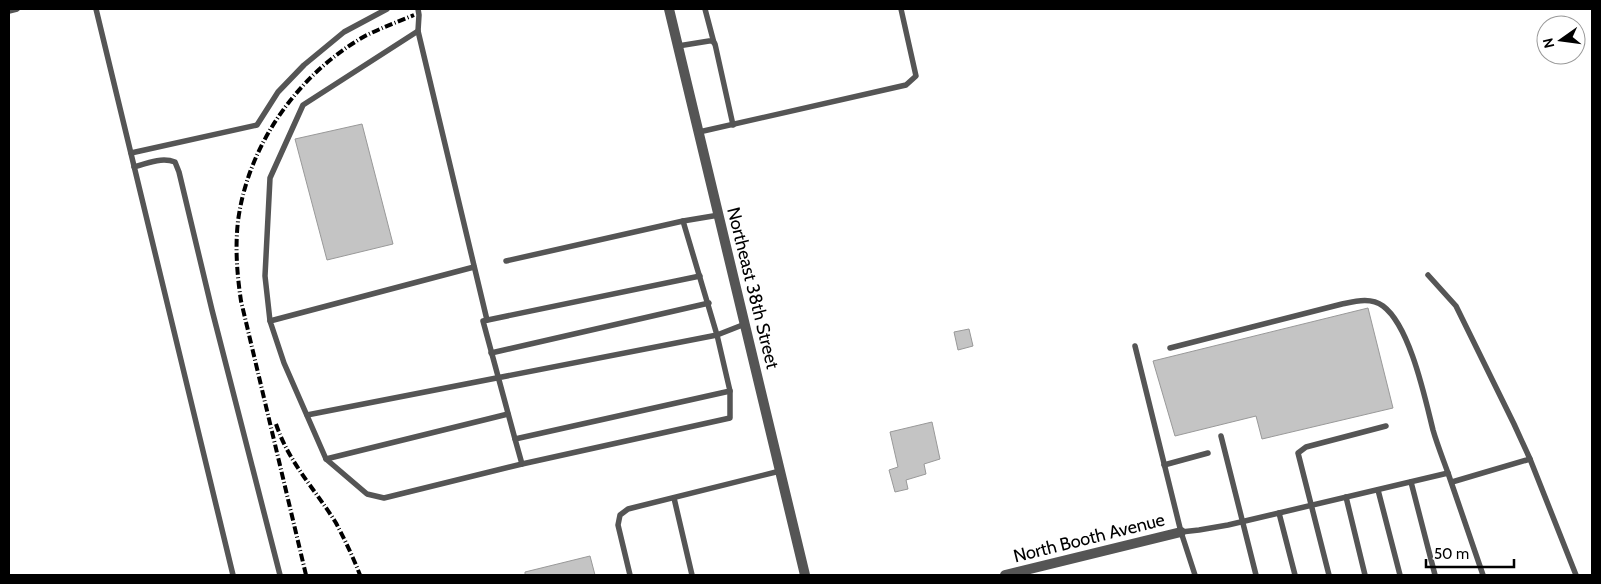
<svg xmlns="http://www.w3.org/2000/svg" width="1601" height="584" viewBox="0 0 1601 584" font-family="Cabin,sans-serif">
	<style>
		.building { fill: #c4c4c4; stroke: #999 }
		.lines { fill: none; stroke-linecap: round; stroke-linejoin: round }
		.lane { stroke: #555; stroke-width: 5.5 }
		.street { stroke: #555; stroke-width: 10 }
		.rail { stroke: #000; stroke-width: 4; stroke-dasharray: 8 2.5 1 2.5; stroke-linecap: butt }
		.labels { text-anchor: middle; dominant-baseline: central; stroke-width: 5; stroke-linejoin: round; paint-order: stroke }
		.street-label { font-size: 18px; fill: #000; stroke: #fff }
	</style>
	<rect width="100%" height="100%" fill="#fff"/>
	<g class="building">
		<path d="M362,124L393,244L327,260L295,139Z"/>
		<path d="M1368,308L1393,408L1262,439L1256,416L1175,436L1153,361Z"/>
		<path d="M969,329L973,346L958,350L954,332Z"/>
		<path d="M932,422L940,459L924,464L926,474L906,480L908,489L895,492L889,470L898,467L890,432Z"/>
		<path d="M590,556L595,575H525V572Z"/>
	</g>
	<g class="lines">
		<g class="lane">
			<path d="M96,9L233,575"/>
			<path d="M418,9L419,15L418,31L487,320"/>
			<path d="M705,9L714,43"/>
			<path d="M9,11L17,9"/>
			<path d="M678,46L709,41H713L715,44L733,125"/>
			<path d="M699,132L906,85L916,76L901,9"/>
			<path d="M131,153L257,125L278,92L304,65L344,32L387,9"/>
			<path d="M134,167C147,163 162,157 175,162L179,172L212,310L280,575"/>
			<path d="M719,215L683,221L717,335L745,324"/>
			<path d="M506,261L683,221"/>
			<path d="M474,267L270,321L284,363L326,459L367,494L384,498L522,464"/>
			<path d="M1428,275L1456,306L1514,424L1530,459"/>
			<path d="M270,321L265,276L270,178L303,105L418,31"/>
			<path d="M1135,346L1181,532L1195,575"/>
			<path d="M1170,348L1342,304C1356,301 1371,297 1383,306C1410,326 1425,398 1433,430C1437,444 1443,459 1448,473"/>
			<path d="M491,353L709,303"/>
			<path d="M307,415L717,335L730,391L515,439L483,321L700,276"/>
			<path d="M1221,436L1256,575"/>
			<path d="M515,439L522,464L730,418V391"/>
			<path d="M326,459L508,414"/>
			<path d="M1164,465L1208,453"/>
			<path d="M1411,482L1435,575"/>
			<path d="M1452,482L1530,459L1576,575"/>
			<path d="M1378,490L1400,575"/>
			<path d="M1346,497L1365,575"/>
			<path d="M674,498L692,575"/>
			<path d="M1279,513L1295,575"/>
			<path d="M1181,532L1199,530L1228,525L1448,473L1483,575"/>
			<path d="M630,575L618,525L620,515L628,509L780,471"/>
			<path d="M1329,575L1298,453L1306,447L1386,426"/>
		</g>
		<g class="street">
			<path d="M669,9L805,575"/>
			<path d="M1005,575L1181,532"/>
		</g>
		<g class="rail">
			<path d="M276,424C289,463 315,489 336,523C345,540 353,557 360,575"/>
			<path d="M306,575L241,301C237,274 235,248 238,221C248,145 298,74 365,36C381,28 397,22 414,15"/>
		</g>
	</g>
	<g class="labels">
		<g class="street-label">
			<text transform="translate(753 288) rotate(76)">Northeast 38th Street</text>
			<text transform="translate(1089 538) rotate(-14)">North Booth Avenue</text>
		</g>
	</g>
	<rect width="1601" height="584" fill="none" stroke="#000000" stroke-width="20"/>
	<g transform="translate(1561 40) rotate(256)"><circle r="24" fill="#ffffff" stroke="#999999"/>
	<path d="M0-4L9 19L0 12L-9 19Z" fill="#000000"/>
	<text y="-8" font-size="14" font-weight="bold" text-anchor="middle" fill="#000000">N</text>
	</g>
	<path d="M1426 559v8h88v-8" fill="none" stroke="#000000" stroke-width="2.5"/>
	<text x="1434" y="559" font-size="15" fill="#000000" stroke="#ffffff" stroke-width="4" paint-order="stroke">50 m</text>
</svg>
